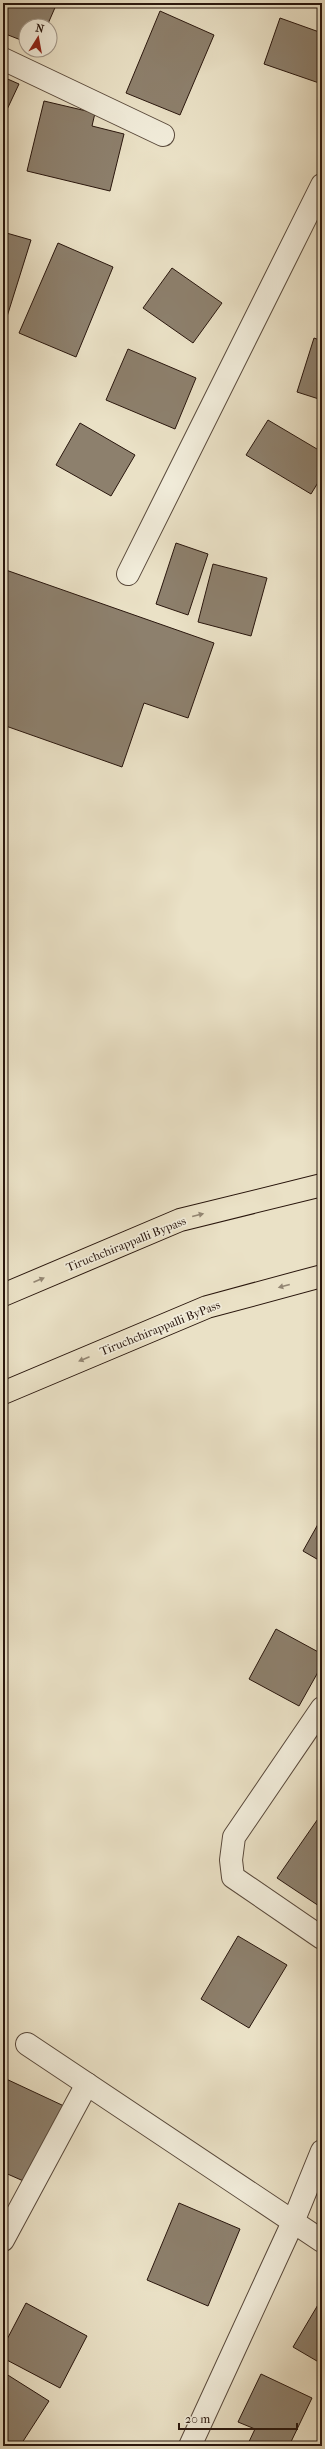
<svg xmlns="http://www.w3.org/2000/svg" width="325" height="2449" viewBox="0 0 325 2449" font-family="'IM FELL French Canon',serif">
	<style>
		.building { fill: #8d806d; stroke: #29160d }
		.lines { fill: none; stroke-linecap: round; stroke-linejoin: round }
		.street-casing { stroke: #59493b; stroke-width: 24 }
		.highway-casing { stroke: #29160d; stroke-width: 24 }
		.street { stroke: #f1ecda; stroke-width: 22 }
		.highway { stroke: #eae1c6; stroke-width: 22 }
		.oneway { fill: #938673 }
		.labels { text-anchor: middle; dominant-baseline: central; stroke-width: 3.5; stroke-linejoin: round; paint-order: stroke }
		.street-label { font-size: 12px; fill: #29160d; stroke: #f1ecda }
	</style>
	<rect width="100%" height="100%" fill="#eae1c6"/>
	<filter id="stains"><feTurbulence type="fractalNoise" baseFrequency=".005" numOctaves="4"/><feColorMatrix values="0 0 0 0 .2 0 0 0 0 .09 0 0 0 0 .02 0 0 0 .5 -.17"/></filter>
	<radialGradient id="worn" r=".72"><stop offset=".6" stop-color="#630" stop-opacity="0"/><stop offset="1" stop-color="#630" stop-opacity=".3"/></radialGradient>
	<g class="building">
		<path d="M3,3H57L47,26H26V42L3,33Z"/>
		<path d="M160,11L214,35L180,115L126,93Z"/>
		<path d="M280,18L322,33V84L264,64Z"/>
		<path d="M3,77L19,84L3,118Z"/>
		<path d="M44,101L95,113L92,126L124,134L110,191L27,171Z"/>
		<path d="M3,232L31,240L5,323H3Z"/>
		<path d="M58,243L113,267L76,357L19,333Z"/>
		<path d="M172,268L222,303L193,343L143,308Z"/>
		<path d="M314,338L322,341V400L297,392Z"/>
		<path d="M128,349L196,378L175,429L106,400Z"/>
		<path d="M268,420L322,452V476L311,494L246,455Z"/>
		<path d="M80,423L135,455L111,496L56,465Z"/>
		<path d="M176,543L208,554L188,615L156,604Z"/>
		<path d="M213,564L267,578L251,636L198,622Z"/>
		<path d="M3,569L214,643L188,718L144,703L122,767L3,725Z"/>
		<path d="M322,1517V1562L303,1551Z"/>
		<path d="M276,1629L322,1654V1665L299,1706L249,1679Z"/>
		<path d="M322,1813V1908L277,1878Z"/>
		<path d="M238,1936L287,1965L249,2028L201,1999Z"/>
		<path d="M4,2078L64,2106L28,2183L3,2172Z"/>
		<path d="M179,2203L240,2229L208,2306L147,2280Z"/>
		<path d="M322,2298V2364L293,2347Z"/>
		<path d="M26,2303L87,2336L60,2388L3,2358V2347Z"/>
		<path d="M3,2372L49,2401L20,2446H3Z"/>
		<path d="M261,2374L312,2398L289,2446H247L255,2429L238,2422Z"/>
	</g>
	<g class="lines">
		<defs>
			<g id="street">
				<path d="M3,59L163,135"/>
				<path d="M128,574L322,185"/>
				<path d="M322,1708L234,1837L231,1860L233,1877L322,1938"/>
				<path d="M27,2044L322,2241"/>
				<path d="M3,2240L87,2084"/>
				<path d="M190,2446L293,2222L322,2151"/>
			</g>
			<g id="highway">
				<path d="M3,1295L180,1220L322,1185"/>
				<path d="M3,1393L207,1307L322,1276"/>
			</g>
		</defs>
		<use href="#street" class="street-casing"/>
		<use href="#highway" class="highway-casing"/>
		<use href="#street" class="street"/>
		<use href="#highway" class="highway"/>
	</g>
	<defs><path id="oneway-solid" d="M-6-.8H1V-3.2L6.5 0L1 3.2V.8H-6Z"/></defs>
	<g class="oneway">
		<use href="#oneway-solid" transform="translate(198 1215) rotate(-14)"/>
		<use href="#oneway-solid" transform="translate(39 1280) rotate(-23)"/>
		<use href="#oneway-solid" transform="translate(284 1286) rotate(165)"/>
		<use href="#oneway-solid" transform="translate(84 1359) rotate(157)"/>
	</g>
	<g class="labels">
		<g class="street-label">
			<text transform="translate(126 1244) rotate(-22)">Tiruchchirappalli Bypass</text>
			<text transform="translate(160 1328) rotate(-22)">Tiruchchirappalli ByPass</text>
		</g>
	</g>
	<rect width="325" height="2449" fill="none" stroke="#eae1c6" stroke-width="16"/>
	<rect x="4" y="4" width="317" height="2441" fill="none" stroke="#29160d" stroke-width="2"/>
	<rect x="8" y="8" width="309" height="2433" fill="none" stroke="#29160d"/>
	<g transform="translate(38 38) rotate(11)"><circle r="19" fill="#f1ecda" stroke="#a19688"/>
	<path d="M0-3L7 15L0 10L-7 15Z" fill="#8f2418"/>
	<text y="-6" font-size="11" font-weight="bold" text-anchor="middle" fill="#29160d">N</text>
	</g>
	<path d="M179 2423v6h118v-6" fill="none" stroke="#29160d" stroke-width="2"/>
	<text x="185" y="2423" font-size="12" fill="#29160d" stroke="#f1ecda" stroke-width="3" paint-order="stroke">20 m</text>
	<rect width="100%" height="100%" filter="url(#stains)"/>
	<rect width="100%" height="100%" fill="url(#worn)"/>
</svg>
